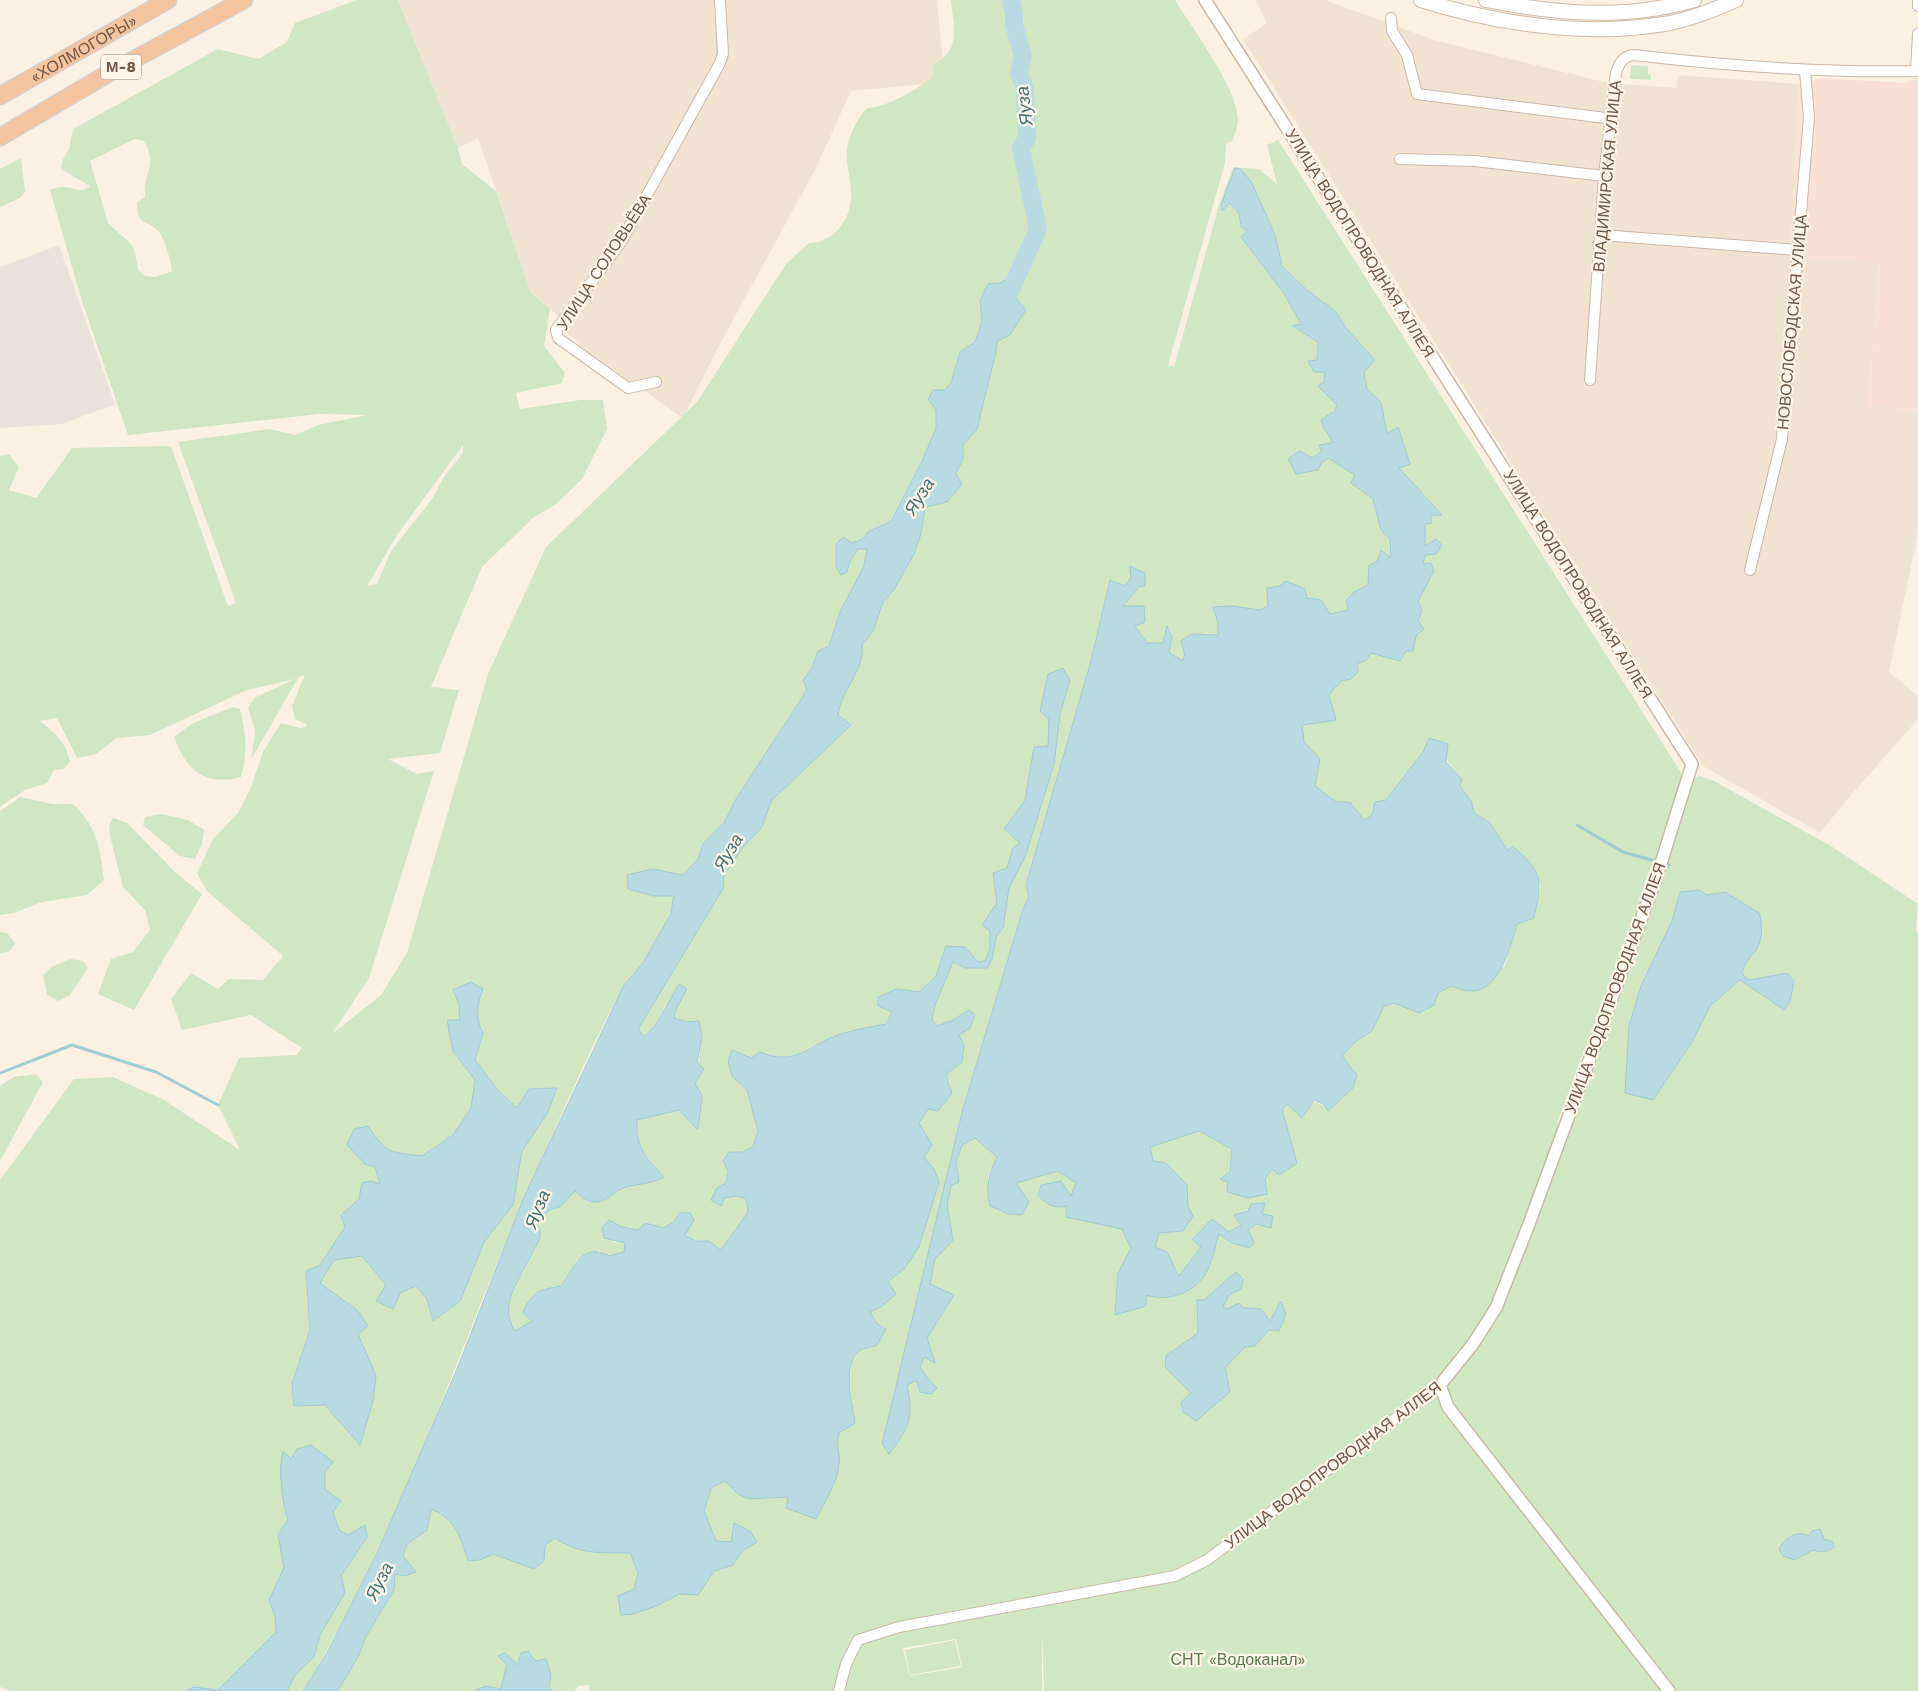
<svg xmlns="http://www.w3.org/2000/svg" width="1918" height="1691" viewBox="0 0 1918 1691" font-family="'Work Sans',sans-serif">
	<style>
		.residential { fill: #f1e3d2 }
		.commercial { fill: #fae1d7 }
		.industrial { fill: #eae3dd }
		.green { fill: #d1e7c3; fill-rule: evenodd }
		.water { fill: #b9dce2; stroke: #a0ccd3 }
		.lines { fill: none; stroke-linecap: round; stroke-linejoin: round }
		.stream { stroke: #a0ccd3; stroke-width: 3 }
		.river { stroke: #b9dce2; stroke-width: 18 }
		.minor-casing { stroke: #cab9aa; stroke-width: 12 }
		.tertiary-casing { stroke: #cab9aa; stroke-width: 14 }
		.secondary-casing { stroke: #cfbbab; stroke-width: 16 }
		.trunk-casing { stroke: #d7d0cd; stroke-width: 19 }
		.minor { stroke: #fff; stroke-width: 10 }
		.tertiary { stroke: #fff; stroke-width: 11 }
		.secondary { stroke: #fff; stroke-width: 14 }
		.trunk { stroke: #f3c49e; stroke-width: 16 }
		.labels { text-anchor: middle; dominant-baseline: central; stroke-width: 4.5; stroke-linejoin: round; paint-order: stroke }
		.shield { fill: #fef5e9; stroke: #9b877a; stroke-width: 1 }
		.shield-label { font-size: 15px; font-weight: bold; fill: #70584b }
		.street-label { font-size: 16px; fill: #70584b; stroke: #fef5e9 }
		.park-label { font-size: 16px; fill: #567b47; stroke: #fef5e9 }
		.water-label { font-size: 18px; font-style: italic; fill: #43737b; stroke: #fef5e9 }
	</style>
	<rect width="100%" height="100%" fill="#faf1e3"/>
	<g class="residential">
		<path d="M398,0H937L945,82L851,91L816,168L721,342L683,418L583,348L565,331L562,319L531,293L478,138L458,148Z"/>
		<path d="M1256,0H1325L1434,40L1608,83L1677,88L1678,75L1799,84L1790,255L1879,263L1868,405L1918,411V533L1889,672L1918,696V719L1845,802L1820,833L1703,766L1243,39L1267,23Z"/>
	</g>
	<path class="commercial" d="M1918,77V411L1868,405L1879,263L1790,255L1799,84L1820,78L1905,83Z"/>
	<path class="industrial" d="M59,245L115,404L62,424L0,428V267Z"/>
	<g class="green">
		<path d="M357,0H398L458,148L462,164L496,191L531,293L550,309L544,346L565,373L562,383L516,393L520,409L580,400H603L607,429L582,479L555,505L534,517L482,567L431,687L459,690L440,753L388,759L417,774L434,771L369,978L332,1034L381,995L407,953L488,674L546,547L697,402L786,264L809,243C833,243 851,220 851,196C851,181 846,165 847,150C848,137 858,117 867,108C885,108 919,89 932,77L933,64C962,51 953,27 951,0H1175C1193,30 1236,85 1238,119C1238,126 1235,134 1232,141L1226,144L1225,163L1168,365L1174,367L1219,205L1233,167L1259,169L1277,184L1267,145L1278,140L1682,774L1667,834L1557,1123L1569,1129L1596,1062L1597,1052L1666,872H1663L1691,779L1700,776L1714,781L1831,846L1918,904L1916,930L1918,932V1691H1044L1042,1630V1691H589V1685L578,1686L575,1691H553L549,1687L551,1675L518,1665L499,1656L507,1665L506,1675L501,1689L485,1686L475,1691H338L359,1655L365,1638L394,1591L395,1574L411,1566L403,1557L407,1544L427,1530L431,1509C457,1521 459,1536 468,1561L480,1560L493,1554L534,1569L544,1561L545,1545L555,1538C582,1556 599,1552 630,1553L638,1573L634,1589L659,1605L679,1594L698,1595L714,1571L733,1565L742,1551L757,1542L734,1523L731,1542H716L704,1511L711,1487L725,1481C747,1504 758,1499 788,1497L816,1519L832,1488L840,1464L836,1445L839,1433L853,1408L850,1383L851,1362L859,1351L877,1345L886,1328L877,1324L869,1312L882,1306L888,1283L905,1268L934,1169L923,1157L926,1133L918,1124L928,1108L951,1083L946,1074L969,1010L951,1021L937,1026L932,1020L935,1005L953,962L965,968L992,959L996,937L1003,928L1009,888L1025,857L1054,764L1060,714L1070,680L1048,674L1040,711L1049,719L1048,746L1034,747L1025,800L1004,829L1021,843L1013,848L1007,868L993,874L997,903L990,930V949L985,961L978,962L965,947L919,992L897,989L892,1012L886,1024L815,1045L795,1056L777,1059L760,1052L751,1058L728,1061L732,1076L747,1090L758,1132L753,1147L742,1152H729L726,1183L717,1188L724,1198L735,1196L746,1198L748,1213L720,1251L709,1241C692,1241 685,1235 675,1221L664,1228L645,1223L638,1230L622,1227L609,1221L612,1242L626,1243L624,1252L610,1256L599,1251L578,1259L561,1286L544,1289L532,1321L515,1331C490,1285 549,1264 537,1222L550,1210L561,1206L575,1191L589,1202C605,1198 618,1191 634,1186C645,1182 654,1183 664,1177C648,1156 636,1149 637,1120L679,1110L697,1129L695,1083L702,1037L687,1022L674,1018L676,1009L666,1004L655,1026L643,1038L638,1029L723,889L724,875L743,847L762,827L770,801L851,725L838,715C841,690 864,672 862,645L873,631L883,602L894,590L914,554L921,534L925,507L947,502L963,459V445L977,429L996,351L997,341L1019,284L980,300L982,322L975,342L960,352L951,383L945,390H933L928,398L936,410V428L923,459L890,521L868,532L863,539L852,543L836,544V567L847,571L850,561L858,549H867L864,566L840,612L829,646L818,651L812,668L803,680L807,690L736,799L732,812L724,823L703,844L698,859L683,875L652,869L654,896H674C669,920 657,943 642,964C636,972 628,979 623,988C595,1038 572,1091 549,1143C465,1325 408,1519 303,1691H287L295,1675L314,1657L320,1635L345,1593L341,1576L367,1537L365,1526L348,1535L339,1530L325,1489V1472L291,1459L283,1452C278,1469 282,1503 288,1520L278,1534L284,1568L270,1600L275,1616L276,1632L218,1690L193,1687L187,1691H11L0,1687V1180L74,1079L113,1077L164,1100L240,1150L218,1105L239,1058L296,1055L302,1048L251,1015L182,1030L171,999L191,973L218,989L229,979L263,980L283,956L207,891L197,873L213,839L239,812L251,787L263,752L281,723L302,728L308,725L295,719L292,706L305,674L298,678L252,758L255,730L248,708L254,698L295,679L247,690L150,735L117,738L96,754L77,758L57,718L40,721C54,733 65,740 70,761L64,769L54,770L47,783L25,790L0,807V456L9,454L19,467L9,490L36,498L72,448L171,446L228,606L236,603L178,442L270,429L295,435L318,425L367,415L319,414L128,435L81,298L50,190C53,189 58,187 62,187C73,186 80,195 90,186L61,169L62,161L69,149L73,129L218,49L258,59L287,42L295,23ZM135,139L144,141C158,167 143,171 145,197L137,202C136,226 147,218 159,232C166,242 170,259 172,271L155,277L145,276L138,270L135,251L130,243L108,223L90,161ZM1236,168L1258,197L1275,235L1282,266L1307,290L1336,312L1346,328L1375,360L1364,372L1367,389L1381,402L1387,435L1398,427L1410,464L1398,468L1441,514H1430L1425,524V547L1436,554L1425,555L1423,564L1434,571L1418,601V621L1413,651H1406L1400,661L1371,653C1366,660 1362,661 1356,666C1346,674 1337,685 1329,695L1335,720L1302,725L1304,742L1320,759L1315,786L1336,802H1350L1364,820L1372,815L1375,802L1386,800L1423,752L1429,738L1462,779L1460,786L1471,801L1474,813L1490,823L1509,852L1512,846L1541,885L1534,918L1517,924L1505,965L1471,992L1451,986L1438,993L1419,1013L1394,1003L1384,1006L1372,1031L1355,1042L1342,1056L1328,1111C1317,1097 1304,1102 1287,1104L1282,1110L1297,1163L1272,1169L1265,1179L1228,1182L1221,1179L1230,1172L1232,1149L1199,1131L1150,1147L1153,1162L1187,1185L1188,1206L1183,1231L1159,1232L1155,1247L1167,1252L1180,1276L1201,1246L1192,1238L1212,1219L1229,1232L1241,1225L1234,1215L1265,1203L1256,1224L1248,1230L1254,1242L1232,1243L1219,1234L1185,1293L1146,1294L1118,1273L1131,1248L1122,1229L1066,1216L1068,1206L1077,1183L1058,1171L1016,1183L987,1179L997,1157L975,1138L962,1145L956,1162L958,1182L951,1186L947,1205L953,1240L935,1259L930,1285L954,1295L927,1338L934,1363L924,1357L920,1367L928,1379L907,1385L963,1109L1023,909L1029,897L1026,885L1091,661L1110,580L1125,587L1131,577L1140,586L1123,606L1147,643H1164L1168,627L1172,637L1169,652L1182,662L1206,633L1218,635V623L1213,607L1232,606L1260,610L1268,606L1321,600L1330,614L1348,610L1354,592L1368,585L1369,566L1377,562L1381,551L1391,558L1390,539L1381,530L1373,498L1351,483L1356,475L1328,458L1322,462L1288,459L1299,451L1313,458L1322,451L1319,445L1332,443L1329,433L1322,425L1337,405L1319,386L1324,382L1325,372L1309,361H1317L1318,342L1292,327L1301,324L1285,295L1241,237L1247,230L1241,227L1239,213L1230,203L1223,210L1221,205ZM463,445V453L444,477L432,499L391,551L377,584L367,586L397,535ZM1699,890L1707,895L1756,951L1744,964L1742,974L1749,980L1769,978L1777,974L1784,1010L1741,980L1710,1006L1692,1042L1641,986L1672,921L1680,892ZM453,990H483C477,1005 475,1018 483,1033L475,1060L497,1089L517,1108L529,1089L557,1088L548,1112L522,1151L519,1173L494,1228L484,1242L460,1301L433,1321L427,1299L416,1286L400,1293L392,1309L386,1285L362,1256L334,1260L320,1283L358,1311L367,1326L358,1334L376,1376L359,1444L325,1405L292,1384L310,1330L320,1266L346,1227L341,1215L359,1199L362,1183L380,1185L376,1167L365,1164L367,1126C387,1154 389,1152 422,1156L453,1135L471,1108L475,1080L453,1051L447,1020L460,1021L459,1004ZM956,1639L962,1667L910,1676L903,1648Z"/>
		<path d="M1631,65L1648,66V74L1651,75V80L1630,79Z"/>
		<path d="M21,158L25,192L20,198L0,207V169Z"/>
		<path d="M233,707L240,709C246,733 248,753 241,777C205,787 186,770 174,737L193,723Z"/>
		<path d="M20,797L53,804H73C97,826 100,848 104,880L87,895L42,902L14,913L0,915V811Z"/>
		<path d="M161,814L188,820L204,830L202,844L195,859L180,856L143,825L145,817Z"/>
		<path d="M113,818L127,823L176,873L202,894L134,1010L98,994L111,959L133,952L150,930L145,910L123,887L110,836L109,826Z"/>
		<path d="M0,932L7,933L15,943L10,951L0,954Z"/>
		<path d="M71,959L83,961L88,968L70,995L58,1001L47,995L43,975L53,966Z"/>
		<path d="M36,1074L43,1082L0,1161V1086L14,1077Z"/>
		<path d="M955,1640L961,1666L910,1675L905,1650Z"/>
	</g>
	<g class="water">
		<path d="M1235,168L1240,169L1251,181L1275,235L1282,266L1307,290L1336,312L1346,328L1375,360L1364,372L1367,389L1381,402L1387,434L1398,427L1410,464L1399,468L1442,515H1430L1432,523L1425,524V546L1436,539L1442,545L1436,554L1425,555L1423,564L1431,563L1434,571L1418,601L1422,611L1418,621L1424,629L1416,636L1413,651H1406L1400,661L1371,653L1366,660L1357,664L1358,672L1351,679L1341,681L1329,695L1336,720L1302,725L1304,742L1320,759L1315,786L1336,802H1350L1364,820L1372,815L1375,802L1386,800L1423,752L1429,738L1448,744L1446,762L1462,779L1460,786L1471,801L1474,813L1490,823L1508,851L1512,846C1544,872 1542,880 1534,918L1517,924C1511,945 1499,993 1470,991C1464,991 1457,988 1451,986L1438,993L1434,1005L1419,1013L1394,1003L1384,1006L1372,1031L1355,1042L1342,1056L1357,1075L1353,1088L1328,1111L1323,1104L1314,1100L1302,1118L1287,1104L1282,1110L1297,1163L1279,1175L1272,1169L1265,1179L1267,1194L1249,1198L1227,1192L1228,1182L1220,1179L1230,1172L1232,1149L1199,1131L1150,1147L1153,1161L1166,1163L1187,1185L1188,1206L1193,1216L1183,1231L1159,1233L1155,1247L1167,1252L1179,1276L1201,1247L1192,1239L1212,1219L1229,1232L1241,1225L1234,1215L1248,1211L1251,1204L1265,1203L1262,1214L1273,1216L1271,1228L1256,1224L1248,1230L1254,1242L1250,1248L1232,1243L1219,1234C1215,1246 1212,1264 1205,1275C1192,1294 1168,1302 1146,1295V1306L1115,1315L1118,1273L1131,1248L1122,1229L1066,1217L1067,1206C1054,1209 1047,1205 1038,1195L1041,1185L1061,1181L1071,1196L1076,1183L1058,1171L1016,1183L1029,1202L1022,1215L1009,1214L990,1206C985,1186 989,1175 997,1157L975,1138L962,1145L956,1162L959,1182L951,1186L947,1205L953,1240L935,1259L930,1284L954,1295L927,1338L935,1363L924,1357L920,1367L928,1379L937,1388L931,1394L920,1392L917,1381L907,1385C914,1417 909,1428 889,1454L882,1444L963,1109L1023,909L1029,897L1026,885L1091,661L1110,580L1125,586L1131,577L1130,566L1145,573V586H1140L1123,606H1144L1145,622L1135,626L1147,643H1163L1167,626L1172,637L1169,652L1182,661L1185,655L1181,641L1192,634L1218,635V623L1213,607L1232,606L1260,610L1268,606L1267,588L1280,586L1286,581L1305,589L1307,598L1321,600L1330,614L1348,610L1346,601L1354,592L1368,585L1369,565L1377,562L1381,550L1391,558L1390,539L1381,530L1373,499L1351,483L1355,475L1328,458L1322,462L1318,470L1296,474L1288,459L1299,451L1313,458L1322,451L1319,445L1332,443C1330,434 1322,428 1321,420L1334,411L1337,405L1318,386L1324,382L1325,372H1314L1308,361L1317,360L1318,342L1292,326L1301,324L1285,295L1241,237L1247,230L1241,227L1239,213L1230,203L1222,211L1221,205Z"/>
		<path d="M1017,273L1019,284L1015,297L1026,310L1010,335L997,341L996,351L977,429L963,445V459L956,474L962,484L947,502L925,507L921,534L914,554L894,590L883,602L873,631L862,645C864,673 841,689 838,715L851,725L771,801L762,827L743,847L724,875L723,889L638,1029L644,1037L655,1026L679,984L687,989L676,1009L674,1018L687,1022L699,1021L702,1037L697,1062L704,1069L695,1083L702,1096L698,1130L679,1110L637,1120C635,1147 647,1158 664,1177C650,1185 634,1183 620,1190C612,1194 604,1203 595,1202C587,1202 581,1196 575,1191L561,1206L550,1210L537,1222C538,1226 540,1230 540,1233C541,1238 537,1244 535,1248C524,1275 496,1301 515,1331L532,1321L523,1312C533,1291 539,1290 561,1286C576,1266 581,1242 610,1256L624,1252L625,1243L604,1238L602,1227L609,1220L622,1227L638,1230L645,1223L664,1228L675,1221L679,1213H690L694,1220L685,1235L697,1241H709L721,1250L748,1212L746,1198L735,1196L724,1198L721,1206L711,1200L717,1188L726,1183L728,1171L723,1161L729,1152H742L753,1147L758,1131L747,1090L732,1076L728,1061L732,1050L751,1058L760,1052C798,1068 809,1043 844,1033C858,1029 872,1027 886,1024L892,1012L878,1006V997L897,989L919,992L936,976L946,946L965,947L978,962L985,961L990,949V931L982,925L997,903L993,873L1007,868L1013,848L1020,843L1004,829L1025,800L1034,747L1048,746L1049,719L1040,711L1048,674L1063,668L1070,680L1060,714L1054,764L1025,857L1009,888L1003,928L996,937L992,959L987,968H965L953,962L935,1005L932,1020L937,1026L951,1021L969,1010L975,1015L970,1028L959,1035L964,1046L962,1062L946,1074L952,1093L938,1111L928,1109L919,1123L932,1145L924,1157L934,1169L939,1182L919,1247L905,1268L888,1282L896,1294L882,1306L870,1312L877,1324L886,1329L877,1345C872,1347 863,1348 859,1351C841,1366 853,1404 855,1423L839,1433C835,1448 841,1454 839,1465C837,1483 824,1503 816,1519L786,1508L788,1497L749,1499L738,1494L725,1481L711,1488L704,1511L716,1541L731,1542L734,1523L750,1531L757,1542L742,1551L733,1565L714,1571L698,1595L679,1594L659,1605L633,1614L621,1615L618,1596L634,1589L638,1573L630,1553C599,1552 583,1556 555,1538L545,1545L544,1561L534,1569L493,1554L480,1560L468,1561C460,1537 457,1520 431,1509L427,1530L407,1544L403,1556L416,1572L405,1576L395,1574L394,1590L365,1638L359,1655L338,1691H303L328,1651L378,1551L457,1369L524,1197L624,985L643,963L670,915L674,896H654L628,889L627,875L652,869L683,875L698,859L703,844L724,823L736,799L807,690L803,680L812,668L818,651L829,646L840,612L864,566L867,549H858L850,561L847,572L841,575L836,567V544L843,537L852,543L863,539L868,532L891,521L923,459L936,428V410L928,399L933,390H945L951,383L960,352L975,342L982,322L980,300L988,284L1000,283Z"/>
		<path d="M1699,890L1707,895L1725,892L1759,913C1763,925 1763,942 1754,953C1748,960 1744,964 1742,974L1749,980L1787,973L1794,981L1790,1002L1784,1010L1740,980L1710,1006L1692,1042L1653,1100L1625,1093L1629,1026L1641,986L1672,921L1680,892Z"/>
		<path d="M471,982L483,989C477,1005 475,1018 483,1033L475,1060L497,1089L517,1108L529,1089L557,1088L548,1112L522,1151L513,1205L484,1242L460,1301L433,1321L427,1299L416,1286L400,1293L393,1309L376,1301L386,1285L362,1256L334,1260L320,1283L358,1311L368,1326L358,1334L376,1376L373,1401L360,1445L325,1405L294,1406L292,1384L310,1330L306,1271L320,1265L345,1227L341,1215L359,1199L362,1183L371,1181L380,1184L375,1167L365,1164L347,1145L354,1129L368,1126C387,1154 389,1152 422,1156L453,1135L471,1108L475,1080L453,1051L447,1020H460L459,1004L453,990Z"/>
		<path d="M1236,1272L1243,1279L1241,1289L1229,1295L1223,1307L1227,1309L1239,1303L1243,1308L1261,1309L1270,1321L1281,1301L1286,1314L1279,1331L1269,1330L1255,1346L1245,1347L1225,1368L1230,1392L1196,1421L1183,1412L1181,1402L1191,1393L1165,1367L1166,1356L1198,1333L1197,1300H1204Z"/>
		<path d="M311,1445L333,1462L325,1472V1489L341,1501L333,1512L339,1530L348,1535L365,1525L367,1537L341,1576L345,1593L320,1635L314,1657L295,1675L287,1691H187L193,1687L218,1690L276,1632L275,1616L269,1600L284,1568L278,1534L288,1520C282,1503 278,1469 283,1451L291,1459L297,1449Z"/>
		<path d="M1820,1529L1824,1539L1833,1542L1834,1547C1828,1552 1821,1553 1813,1550L1794,1560L1783,1556L1779,1549C1785,1538 1796,1530 1809,1536L1812,1531Z"/>
		<path d="M528,1651L535,1661L546,1659L551,1675L549,1687L553,1691H475L485,1686L501,1689L507,1665L498,1656L505,1653L518,1665L521,1653Z"/>
	</g>
	<g class="lines">
		<g class="stream">
			<path d="M1577,825L1623,852L1669,865"/>
			<path d="M0,1073L72,1045L156,1072L218,1105"/>
		</g>
		<path class="river" d="M1009,294L1038,229L1021,148L1027,138L1025,89L1019,73L1023,56L1014,25V14L1011,0"/>
		<defs>
			<g id="minor">
				<path d="M1918,0V6"/>
				<path d="M1391,18L1392,31L1407,55L1417,94L1613,119"/>
				<path d="M1400,159L1475,161L1604,176"/>
				<path d="M1601,235L1798,250"/>
				<path d="M1590,380L1604,176L1616,73C1619,63 1623,56 1634,55C1728,66 1821,73 1916,71L1918,34"/>
				<path d="M656,382L628,388L558,338L556,330L621,242L720,63L723,54L720,0"/>
				<path d="M1750,570L1782,439L1809,117L1805,71"/>
				<path d="M839,1691L846,1664L858,1640L899,1627L1175,1576L1207,1560L1440,1385"/>
			</g>
			<path id="tertiary" d="M1205,0L1692,764L1657,876L1529,1224L1496,1308L1473,1344L1440,1385L1448,1407L1669,1691"/>
			<g id="secondary">
				<path d="M1421,0C1497,24 1585,37 1664,24C1689,20 1713,10 1736,0"/>
				<path d="M1486,0C1556,14 1625,20 1694,0"/>
			</g>
			<g id="trunk">
				<path id="s1" d="M0,96L168,0"/>
				<path d="M0,137L109,73L244,0"/>
			</g>
		</defs>
		<use href="#minor" class="minor-casing"/>
		<use href="#tertiary" class="tertiary-casing"/>
		<use href="#secondary" class="secondary-casing"/>
		<use href="#trunk" class="trunk-casing"/>
		<use href="#minor" class="minor"/>
		<use href="#tertiary" class="tertiary"/>
		<use href="#secondary" class="secondary"/>
		<use href="#trunk" class="trunk"/>
	</g>
	<g class="labels">
		<rect class="shield" x="101" y="54.5" width="40" height="25" rx="4"/>
		<g class="shield-label">
			<text x="121" y="67">М-8</text>
		</g>
		<g class="street-label">
			<text stroke="none"><textPath href="#s1" startOffset="96">«ХОЛМОГОРЫ»</textPath></text>
			<text transform="translate(1607 176) rotate(-85)">ВЛАДИМИРСКАЯ УЛИЦА</text>
			<text transform="translate(1360 243) rotate(58)">УЛИЦА ВОДОПРОВОДНАЯ АЛЛЕЯ</text>
			<text transform="translate(604 262) rotate(-57)">УЛИЦА СОЛОВЬЁВА</text>
			<text transform="translate(1792 322) rotate(-85)">НОВОСЛОБОДСКАЯ УЛИЦА</text>
			<text transform="translate(1578 584) rotate(58)">УЛИЦА ВОДОПРОВОДНАЯ АЛЛЕЯ</text>
			<text transform="translate(1615 988) rotate(-70)">УЛИЦА ВОДОПРОВОДНАЯ АЛЛЕЯ</text>
			<text transform="translate(1333 1465) rotate(-37)">УЛИЦА ВОДОПРОВОДНАЯ АЛЛЕЯ</text>
		</g>
		<g class="park-label">
			<text x="1238" y="1659">СНТ «Водоканал»</text>
		</g>
		<g class="water-label">
			<text transform="translate(1024 106) rotate(-97)">Яуза</text>
			<text transform="translate(919 496) rotate(-58)">Яуза</text>
			<text transform="translate(728 852) rotate(-59)">Яуза</text>
			<text transform="translate(537 1209) rotate(-68)">Яуза</text>
			<text transform="translate(379 1581) rotate(-63)">Яуза</text>
		</g>
	</g>
</svg>
